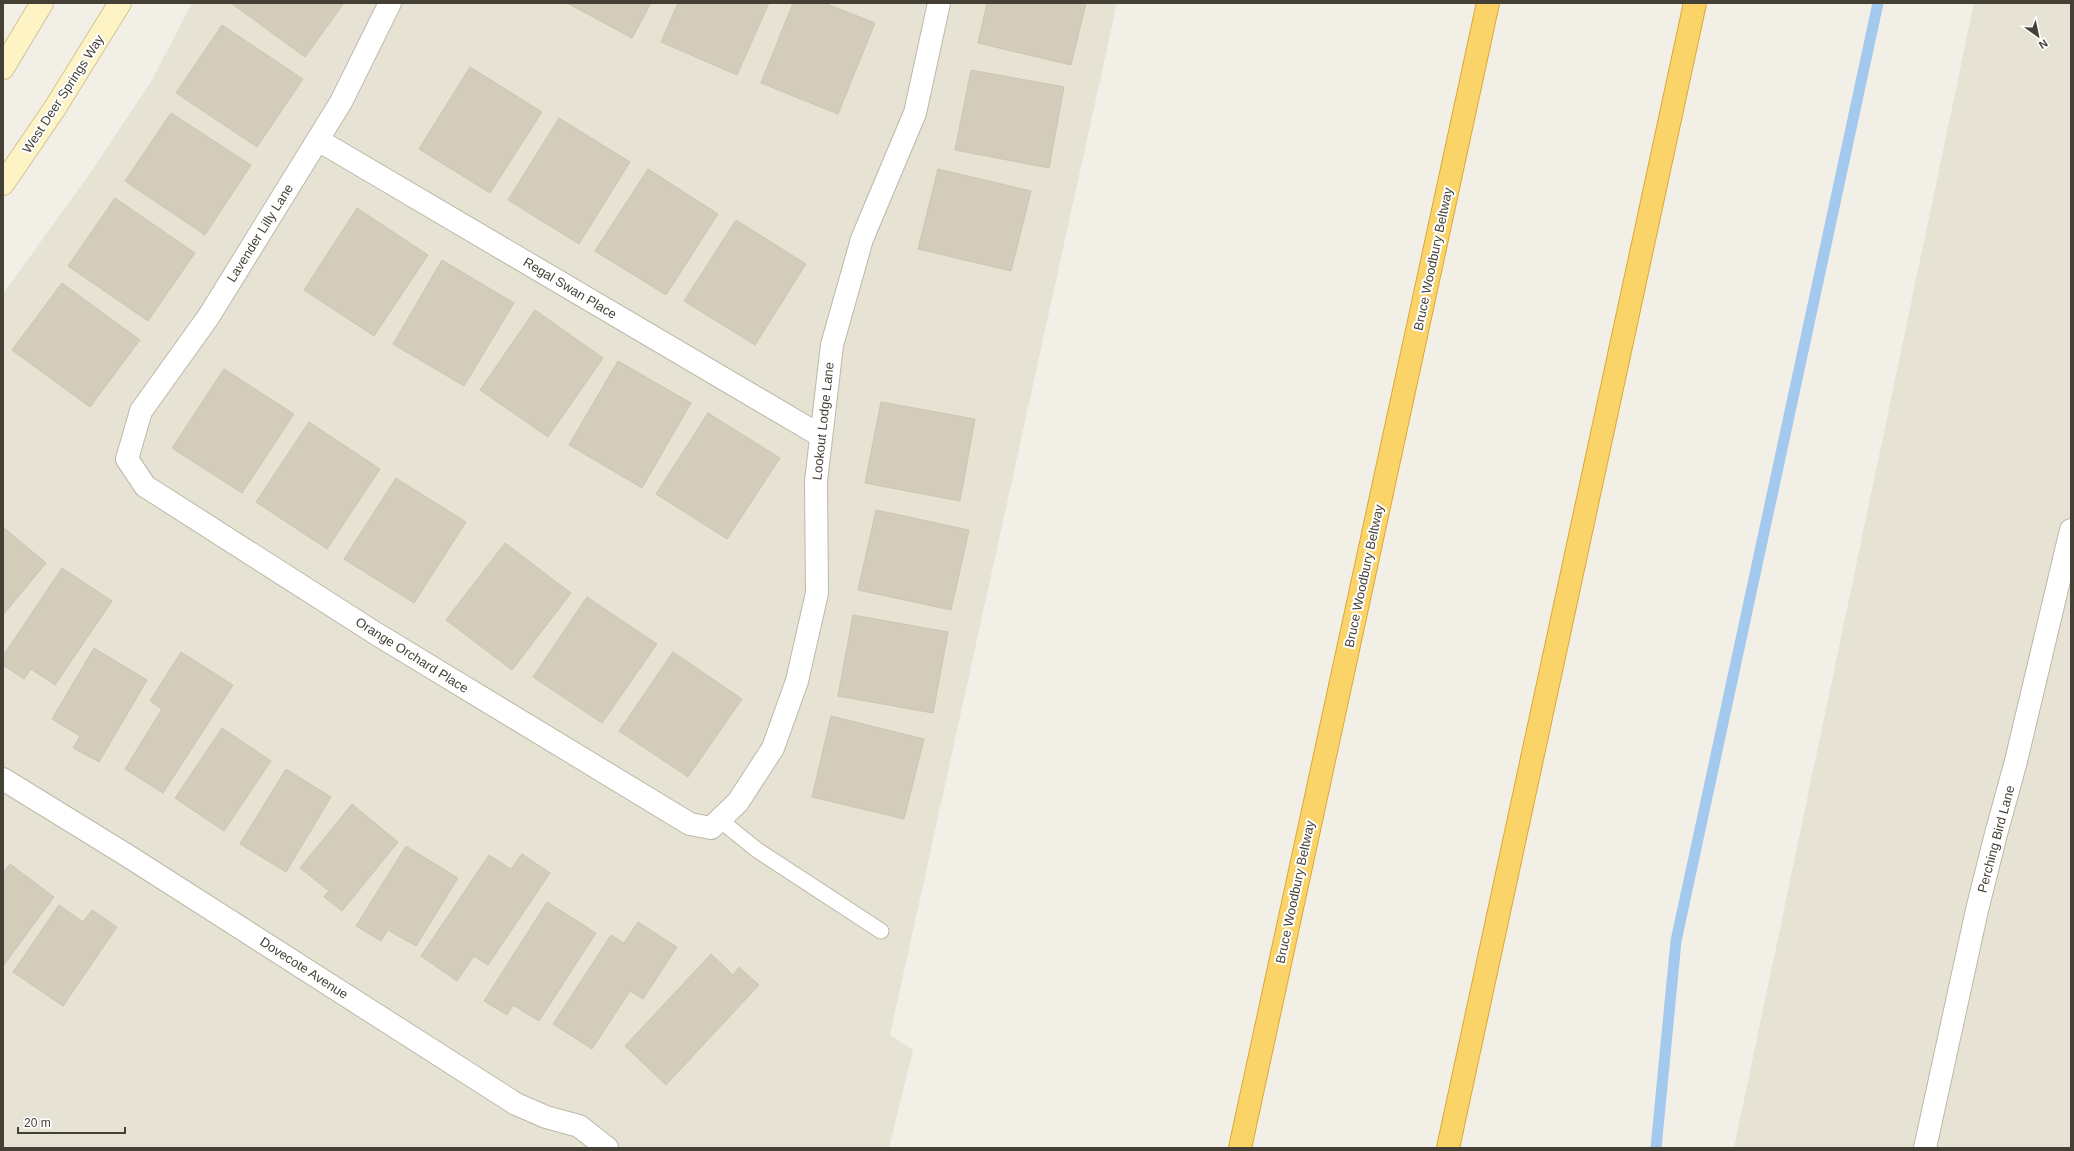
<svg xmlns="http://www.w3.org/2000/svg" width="2074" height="1151" viewBox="0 0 2074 1151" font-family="Arial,sans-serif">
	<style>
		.residential { fill: #e6e2d4 }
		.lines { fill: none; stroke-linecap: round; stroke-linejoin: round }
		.stream { stroke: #a3caee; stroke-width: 11 }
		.building { fill: #d4ccbb; stroke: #cec4af }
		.service-casing { stroke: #bdb8a8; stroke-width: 17 }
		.minor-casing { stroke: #bdb8a8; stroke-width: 24 }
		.secondary-casing { stroke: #d1c596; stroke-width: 24 }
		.motorway-casing { stroke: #d9a939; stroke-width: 24 }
		.service { stroke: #fff; stroke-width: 15 }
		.minor { stroke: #fff; stroke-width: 22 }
		.secondary { stroke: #fdf3c5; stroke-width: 22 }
		.motorway { stroke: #fad369; stroke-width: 22 }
		.labels { text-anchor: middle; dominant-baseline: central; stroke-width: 4; stroke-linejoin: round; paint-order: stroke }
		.street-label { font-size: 13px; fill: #454035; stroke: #fff }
	</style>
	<rect width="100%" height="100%" fill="#f2efe6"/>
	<g class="residential">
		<path d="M192,3H1117L890,1035L913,1050L889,1148H3V294L93,169L152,80Z"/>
		<path d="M1974,3H2071V1148H1734Z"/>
	</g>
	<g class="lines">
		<path class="stream" d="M1656,1148L1676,941L1878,3"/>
	</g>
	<g class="building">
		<path d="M231,3H344L305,57Z"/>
		<path d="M567,3H651L632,38Z"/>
		<path d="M678,3H769L737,75L661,42Z"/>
		<path d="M793,3H824L875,23L838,114L761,83Z"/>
		<path d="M987,3H1086L1071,65L978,43Z"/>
		<path d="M222,25L303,79L257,147L176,93Z"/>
		<path d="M470,67L542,112L490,193L419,149Z"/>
		<path d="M971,70L1064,87L1049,168L955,150Z"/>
		<path d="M171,113L251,165L205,235L125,181Z"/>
		<path d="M559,118L630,162L579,244L508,200Z"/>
		<path d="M648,169L718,214L666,295L595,251Z"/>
		<path d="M938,169L1031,191L1011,271L918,249Z"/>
		<path d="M115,198L195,253L148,321L68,266Z"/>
		<path d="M357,208L428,255L374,336L304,290Z"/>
		<path d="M736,220L806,264L755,345L684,301Z"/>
		<path d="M442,260L514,303L464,386L393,344Z"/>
		<path d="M62,283L140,340L90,407L12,350Z"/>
		<path d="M535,310L603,358L548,437L480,390Z"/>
		<path d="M618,361L691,403L642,488L569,445Z"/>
		<path d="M224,369L294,414L242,493L172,448Z"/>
		<path d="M881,402L975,419L960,501L865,483Z"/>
		<path d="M708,413L780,458L727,539L656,494Z"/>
		<path d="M309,422L380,469L327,549L256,502Z"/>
		<path d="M396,478L466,522L414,603L344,559Z"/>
		<path d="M876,510L969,530L951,610L858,590Z"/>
		<path d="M3,527L46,563L3,615Z"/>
		<path d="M505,543L571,593L512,670L446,620Z"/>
		<path d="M62,568L112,601L55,685L31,669L24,679L3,665V656Z"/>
		<path d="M587,597L657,644L602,723L533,677Z"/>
		<path d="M853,615L948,632L933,713L838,696Z"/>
		<path d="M94,648L147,680L99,762L73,748L80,736L52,719Z"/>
		<path d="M181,652L233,685L163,793L125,769L162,709L150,701Z"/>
		<path d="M673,652L742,699L688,777L619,731Z"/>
		<path d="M831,716L924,739L904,819L812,797Z"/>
		<path d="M222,728L271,761L224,831L175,798Z"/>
		<path d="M286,769L331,797L286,872L240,844Z"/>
		<path d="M352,804L398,842L342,911L324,897L329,891L300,868Z"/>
		<path d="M406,846L458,878L416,946L388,930L381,941L356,926Z"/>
		<path d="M522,854L550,873L488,965L474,956L457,981L421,956L489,855L511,869Z"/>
		<path d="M10,864L54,897L3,966V873Z"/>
		<path d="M547,902L596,933L539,1021L513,1005L507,1015L484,1001Z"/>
		<path d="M59,905L83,922L92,910L117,927L63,1006L13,972Z"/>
		<path d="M638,922L677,947L643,999L630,991L592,1049L553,1024L611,935L624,943Z"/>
		<path d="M711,954L733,975L739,967L759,985L666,1085L625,1046Z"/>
	</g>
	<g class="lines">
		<defs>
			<path id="service" d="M720,820L757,850L881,931"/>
			<g id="minor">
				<path d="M390,3L341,102L209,316L141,411L127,459L145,486L375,633L690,824L711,828L738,802L773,748L797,681L817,593L816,481L832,345L862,239L915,113L939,3"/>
				<path d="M318,140L821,436"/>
				<path d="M3,779L128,856L516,1104L546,1117L579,1126L607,1148"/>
				<path d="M1925,1148L1977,910L1996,834L2016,761L2071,530"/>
			</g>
			<g id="secondary">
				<path d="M3,68L42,3"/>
				<path d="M3,184L55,108L120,3"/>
			</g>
			<g id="motorway">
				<path d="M1240,1148L1488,3"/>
				<path d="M1448,1148L1695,3"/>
			</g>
		</defs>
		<use href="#service" class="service-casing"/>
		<use href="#minor" class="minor-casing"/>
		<use href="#secondary" class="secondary-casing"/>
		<use href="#motorway" class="motorway-casing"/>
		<use href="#service" class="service"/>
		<use href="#minor" class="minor"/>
		<use href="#secondary" class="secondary"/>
		<use href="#motorway" class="motorway"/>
	</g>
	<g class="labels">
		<g class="street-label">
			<text transform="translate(63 94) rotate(-57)">West Deer Springs Way</text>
			<text transform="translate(260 233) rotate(-58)">Lavender Lilly Lane</text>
			<text transform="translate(1433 259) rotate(-78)">Bruce Woodbury Beltway</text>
			<text transform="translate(570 288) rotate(31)">Regal Swan Place</text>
			<text transform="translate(823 421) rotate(-84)">Lookout Lodge Lane</text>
			<text transform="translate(1364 576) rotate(-78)">Bruce Woodbury Beltway</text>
			<text transform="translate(412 655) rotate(32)">Orange Orchard Place</text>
			<text transform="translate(1996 839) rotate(-75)">Perching Bird Lane</text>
			<text transform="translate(1295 892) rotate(-78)">Bruce Woodbury Beltway</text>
			<text transform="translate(304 968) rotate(33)">Dovecote Avenue</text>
		</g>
	</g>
	<rect width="2074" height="1151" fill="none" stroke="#454035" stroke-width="8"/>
	<g transform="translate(2038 36) rotate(147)" stroke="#ffffff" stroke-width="3" paint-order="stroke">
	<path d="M0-3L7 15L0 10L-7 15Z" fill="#454035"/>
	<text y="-6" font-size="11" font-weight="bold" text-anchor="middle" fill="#454035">N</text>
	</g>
	<path d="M18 1127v6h107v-6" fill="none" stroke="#454035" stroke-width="2"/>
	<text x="24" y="1127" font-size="12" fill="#454035" stroke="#ffffff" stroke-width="3" paint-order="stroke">20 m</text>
</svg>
